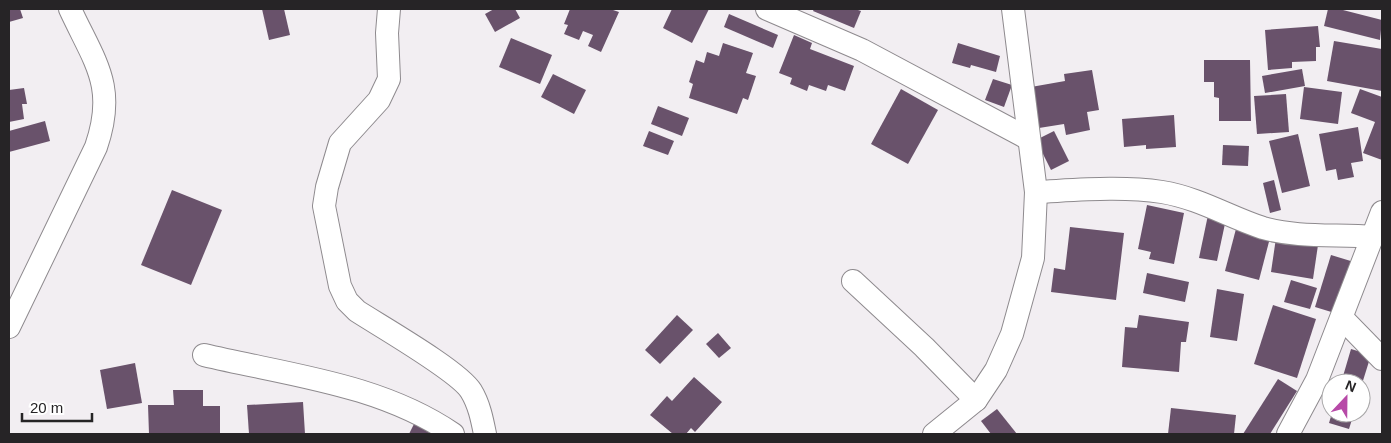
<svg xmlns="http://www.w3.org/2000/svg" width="1391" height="443" viewBox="0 0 1391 443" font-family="Helvetica,sans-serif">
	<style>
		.building { fill: #69526b }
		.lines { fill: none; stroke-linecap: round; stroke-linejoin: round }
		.minor-casing { stroke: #8e8a8e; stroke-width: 24 }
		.minor { stroke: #fff; stroke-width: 22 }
	</style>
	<rect width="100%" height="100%" fill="#f2eef2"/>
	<g class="building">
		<path d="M9,9H20L23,18L9,22Z"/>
		<path d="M262,9H284L290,35L269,40Z"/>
		<path d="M494,9H515L520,18L495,32L485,14Z"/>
		<path d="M570,9H610L619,12L601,52L588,46L593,35L583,31L579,40L564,34L568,25L564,24Z"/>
		<path d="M672,9H709L692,43L663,28Z"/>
		<path d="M814,9H855L861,11L854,28L813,11Z"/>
		<path d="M1328,9H1339L1382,20L1380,40L1324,26Z"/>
		<path d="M729,14L778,35L773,48L724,27Z"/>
		<path d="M1318,26L1320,47H1316V61L1292,62V68L1268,70L1265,30Z"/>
		<path d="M794,35L812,43L810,49L854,66L845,91L828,85L826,91L809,85L807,91L790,84L792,78L779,73Z"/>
		<path d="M511,38L552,55L540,84L499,67Z"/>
		<path d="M1334,41L1382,49V91L1327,81Z"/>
		<path d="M723,43L753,53L746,73L756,76L748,100L743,98L737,114L689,98L693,84L689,82L696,60L704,63L707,52L719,56Z"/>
		<path d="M958,43L1000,56L996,72L971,65L970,68L952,63Z"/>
		<path d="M1204,60H1250L1251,121H1219V98L1214,97V82H1204Z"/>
		<path d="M1302,69L1305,86L1265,93L1262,76Z"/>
		<path d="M1092,70L1099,110L1087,112L1090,130L1066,135L1064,124L1039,128L1031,87L1065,81L1064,74Z"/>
		<path d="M553,74L586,90L574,114L541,97Z"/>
		<path d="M993,79L1012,85L1004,107L985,100Z"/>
		<path d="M1304,87L1342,92L1338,124L1300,119Z"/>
		<path d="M24,88L27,104H22L24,119L9,122V90Z"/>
		<path d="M901,89L938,110L908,164L871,144Z"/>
		<path d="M1360,89L1382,97V160L1363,153L1375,122L1351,113Z"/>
		<path d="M1286,94L1289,132L1257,134L1254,96Z"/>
		<path d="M658,106L689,118L682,136L651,124Z"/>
		<path d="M1174,115L1176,147L1146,149V145L1124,147L1122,119Z"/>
		<path d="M45,121L50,141L9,152V131Z"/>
		<path d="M1358,127L1363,161L1351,163L1354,177L1338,180L1336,169L1326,171L1319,134Z"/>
		<path d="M649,131L674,141L668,155L643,146Z"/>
		<path d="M1054,131L1069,161L1051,170L1036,140Z"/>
		<path d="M1298,134L1310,186L1282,193L1269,141Z"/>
		<path d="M1223,145L1249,146L1248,166L1222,165Z"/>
		<path d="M1274,180L1281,210L1270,213L1263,183Z"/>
		<path d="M172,190L222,210L191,285L141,265Z"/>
		<path d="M1147,205L1184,213L1174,264L1149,259L1151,252L1138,249Z"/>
		<path d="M1208,215L1226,219L1217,261L1199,258Z"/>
		<path d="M1237,225L1271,234L1259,280L1225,271Z"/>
		<path d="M1070,227L1124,233L1116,300L1051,292L1054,268L1065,270Z"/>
		<path d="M1276,238L1318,245L1313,279L1271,272Z"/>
		<path d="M1331,255L1354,262L1338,314L1315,307Z"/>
		<path d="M1147,273L1189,282L1185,302L1143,293Z"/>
		<path d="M1291,280L1317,288L1310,309L1284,302Z"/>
		<path d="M1217,289L1244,294L1237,341L1210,337Z"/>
		<path d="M1273,305L1316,319L1297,378L1254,364Z"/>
		<path d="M677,315L693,330L660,364L645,350Z"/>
		<path d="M1139,315L1189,322L1186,342H1181L1179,372L1122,367L1125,327L1137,328Z"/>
		<path d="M718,333L731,348L719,358L706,344Z"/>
		<path d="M1351,349L1371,355L1361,387V383H1341Z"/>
		<path d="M135,363L142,403L107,409L100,370Z"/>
		<path d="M694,377L722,402L695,432L691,428L686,434H673L650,415L667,396L672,401Z"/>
		<path d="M1278,379L1297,391L1270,434H1243Z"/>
		<path d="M173,390H203V406H220V434H149L148,405H174Z"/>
		<path d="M303,402L305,434H249L247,405Z"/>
		<path d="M1171,408L1236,415L1234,434H1168Z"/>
		<path d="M997,409L1017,434H991L981,421Z"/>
		<path d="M1332,413H1354L1349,429L1329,423Z"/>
		<path d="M414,424L435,434H409Z"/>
	</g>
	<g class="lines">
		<defs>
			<g id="minor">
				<path d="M389,9L387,33L389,79L379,100L340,143L327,187L324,206L340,286L347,301L357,311C380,326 459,371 471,391C479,404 482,419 485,434"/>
				<path d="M767,9L862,50L1029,139"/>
				<path d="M1036,192C1078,190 1121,186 1162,192C1199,198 1229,217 1263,228C1297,238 1338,234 1373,237"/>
				<path d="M853,281L924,347L976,400"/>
				<path d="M1342,318L1382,359"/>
				<path d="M9,327L96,147C117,86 95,63 70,9"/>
				<path d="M204,355C288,375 380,384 453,434"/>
				<path d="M934,434L976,400L996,370L1012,334L1033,258L1036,192L1013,9"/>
				<path d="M1288,434L1317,380L1382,212"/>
			</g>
		</defs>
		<use href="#minor" class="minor-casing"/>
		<use href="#minor" class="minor"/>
	</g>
	<rect width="1391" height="443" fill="none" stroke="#262426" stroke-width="20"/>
	<g transform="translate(1346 398) rotate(22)"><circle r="24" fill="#ffffff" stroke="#a8a7a8"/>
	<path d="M0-4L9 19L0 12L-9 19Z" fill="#b749a7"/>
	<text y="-8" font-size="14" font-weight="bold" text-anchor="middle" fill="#262426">N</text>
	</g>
	<path d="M22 413v8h70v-8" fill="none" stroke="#262426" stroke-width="2.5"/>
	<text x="30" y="413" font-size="15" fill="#262426" stroke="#ffffff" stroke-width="4" paint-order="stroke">20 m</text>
</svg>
